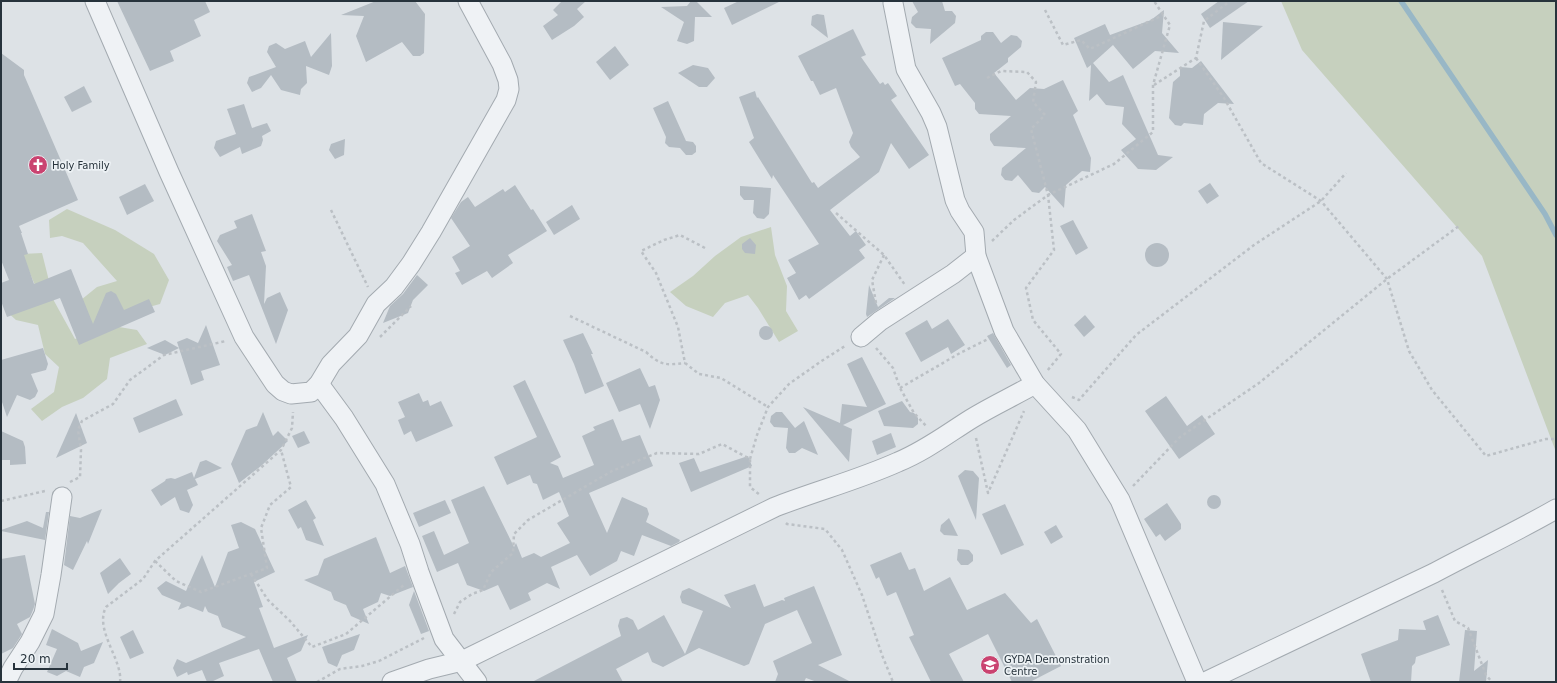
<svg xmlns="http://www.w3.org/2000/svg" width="1557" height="683" viewBox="0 0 1557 683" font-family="'DejaVu Sans',sans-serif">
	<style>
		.green { fill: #c6d0be }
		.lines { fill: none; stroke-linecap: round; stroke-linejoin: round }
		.stream { stroke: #98b7c6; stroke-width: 5.5 }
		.building { fill: #b4bcc3 }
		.street-casing { stroke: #a3aab0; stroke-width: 21 }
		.path { stroke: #bbc0c5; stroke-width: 2.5; stroke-dasharray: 3 3; stroke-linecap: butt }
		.street { stroke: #eff2f5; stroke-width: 19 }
		.labels { text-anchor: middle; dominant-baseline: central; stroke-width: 3.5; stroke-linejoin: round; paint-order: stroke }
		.poi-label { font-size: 10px; fill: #27333c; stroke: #ecf1f4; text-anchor: start }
	</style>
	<rect width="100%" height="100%" fill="#dde2e6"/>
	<g class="green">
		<path d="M1281,1H1556V452L1482,256L1302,50Z"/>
		<path d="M67,209L115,230L154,254L169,280L160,304L134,311L119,327L137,330L147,344L110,358L107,379L83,398L62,407L42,421L31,409L54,392L59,367L45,354L38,325L16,320L4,309L37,290L22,254L42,253L54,301L75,339L91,332L81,300L97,287L117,281L83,243L62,236L50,238L49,220Z"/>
		<path d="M771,227L775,255L787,286L786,311L798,331L779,342L758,308L748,295L725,303L713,317L686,306L670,292L693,276L715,256L741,237Z"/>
	</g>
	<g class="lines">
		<path class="stream" d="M1401,1L1545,214L1556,235"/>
	</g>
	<g class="building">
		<path d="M117,1H205L210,12L194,20L201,36L170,51L174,61L150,71Z"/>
		<path d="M376,1H415L425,14L424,53L420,56H413L402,42L366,62L356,36L364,16L341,15Z"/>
		<path d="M562,1H586L577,9L584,17L574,26L552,40L543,26L558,15L553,10Z"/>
		<path d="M691,1H696L712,17H695L694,41L687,44L677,41L684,22L661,7L687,6Z"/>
		<path d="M739,1H781L732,25L724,8Z"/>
		<path d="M912,1H942L945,11H952L956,16L955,23L930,44L931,29L916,28L911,23L912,17L918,12Z"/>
		<path d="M1219,1H1249L1210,28L1201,14Z"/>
		<path d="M1164,10L1162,33L1179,53L1155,51L1133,69L1113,45L1093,63L1109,82L1123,75L1158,155L1173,157L1156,170L1138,169L1121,150L1136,139L1122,124L1124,107L1106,105L1097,94L1089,101L1091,65L1087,68L1074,38L1105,24L1110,35L1151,20Z"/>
		<path d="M817,14L824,15L828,38L811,25L812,16Z"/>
		<path d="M1223,22L1263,26L1221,60Z"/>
		<path d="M853,29L866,55L861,57L880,84L883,82L885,85L888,83L897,96L891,100L929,155L909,169L891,143L879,172L830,210L850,236L856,231L866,245L859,250L865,258L809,299L806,295L799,300L787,278L796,273L788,260L819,244L773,175L772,179L749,142L754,138L739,97L755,91L757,98L758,97L812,183L814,182L818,188L860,157L851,147L849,142L853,133L836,88L820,95L813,81H811L798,56Z"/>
		<path d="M986,32H993L1001,43L1011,35L1017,36L1022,41L1021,47L1008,58V62L994,73L1016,100L1030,88L1044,89L1063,80L1078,111L1073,115L1091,158L1090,172L1082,171L1066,185L1064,208L1045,187L1039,193L1032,192L1018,175L1012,181L1005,180L1001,175L1002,168L1026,148L994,146L990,140V134L1011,116L979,114L975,109V103L960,84L955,86L942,58L981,40V36Z"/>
		<path d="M331,33L332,66L329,75L306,66L307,83L301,89L300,95L281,90L271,75L261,88L252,92L247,83L249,77L276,67L267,52L269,46L276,43L285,49L305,41L311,57Z"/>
		<path d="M615,46L629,65L610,80L596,62Z"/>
		<path d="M1,53L24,70V75L78,200L19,226L22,233H21L28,254L24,255L34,284L71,269L93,324L106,293L111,291L116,294L124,310L149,299L155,312L79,345L60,298L7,317L1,301V283L9,280L1,260Z"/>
		<path d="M1201,61L1234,104L1218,103L1204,114L1203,125L1184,123L1181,126L1175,125L1169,118L1173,82L1180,76V67L1192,68Z"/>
		<path d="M693,65L708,68L715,78L707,87H699L678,73Z"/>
		<path d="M84,86L92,102L72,112L64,97Z"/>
		<path d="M668,101L686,141L693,142L696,146V152L692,155H686L680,148L669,147L665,143L666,137L653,108Z"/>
		<path d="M244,104L252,128L267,123L271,131L262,136L263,140L261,146L242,154L240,147L220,157L214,148L216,141L236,134L227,109Z"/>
		<path d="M345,139L344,155L335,159L329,150L331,144Z"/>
		<path d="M1210,183L1219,196L1207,204L1198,191Z"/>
		<path d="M145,184L154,201L127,215L119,197Z"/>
		<path d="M515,185L531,210L533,209L547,231L508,255L513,263L492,278L487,271L462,285L455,273L460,271L452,257L470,246L451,218L461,202L468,197L475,207L503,189L505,192Z"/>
		<path d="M740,186L771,188L769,214L764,219L757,218L753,213L754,200H744L740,195Z"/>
		<path d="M572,205L580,219L554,235L546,222Z"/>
		<path d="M252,214L266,251L261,252L266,266L264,304L267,298L280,292L288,310L276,344L249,275L233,281L227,267L232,265L217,241L220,235L237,228L234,221Z"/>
		<path d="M1073,220L1088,248L1076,255L1060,226Z"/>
		<path d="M750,238L756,245L755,254L745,253L742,249V244Z"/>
		<circle cx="1157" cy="255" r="12"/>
		<path d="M417,275L428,285L413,300L408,313L383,323L390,306L403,294Z"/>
		<path d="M869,285L878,307L889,298H895L867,317L866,314Z"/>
		<path d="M1085,315L1095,327L1084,337L1074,325Z"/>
		<path d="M948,319L965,345L951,354L948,347L921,362L905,333L927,320L932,329Z"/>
		<path d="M206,325L220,365L201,371L204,380L191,385L179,348L165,355L147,348L165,340L179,348L177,342L187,338L198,343Z"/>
		<circle cx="766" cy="333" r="7"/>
		<path d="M583,333L593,354H591L604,386L585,394L574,364L563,340Z"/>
		<path d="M993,333L1011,365L1007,368L987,336Z"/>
		<path d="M43,348L48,364L46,370L31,374L38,391L35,397L30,400L17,395L7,417L1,399V360Z"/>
		<path d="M862,357L886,404L843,425L852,429L849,462L803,407L840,423L842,404L867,407L847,364Z"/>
		<path d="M640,368L649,387L655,385L660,400L650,429L640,404L619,412L606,383Z"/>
		<path d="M525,380L561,457L550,463L558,466L563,478L594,465L582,436L595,430L593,427L613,419L622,441L640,435L653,466L589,493L607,533L622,497L647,508L649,514L646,522L680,540L679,542L671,546L642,535L634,556L621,551L617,561L590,576L577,555L551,567L560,589L547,583L528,593L531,600L510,610L498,585L484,591L467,585L458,563L437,572L422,536L434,531L444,555L469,543L451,500L484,486L514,547L516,543L522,558L534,553L541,557L570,543L557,523L569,516L559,492L543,500L537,484L533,483L530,475L507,485L494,457L537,437L513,386Z"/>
		<path d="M419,393L423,402L428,400L430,406L441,401L453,426L416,442L411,431L404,435L398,420L405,417L398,402Z"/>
		<path d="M1166,396L1187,426L1202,415L1215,434L1179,459L1145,411Z"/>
		<path d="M176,399L183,415L139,433L133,418Z"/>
		<path d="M902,401L910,412L914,413L918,418V424L913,428L884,426L878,411Z"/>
		<path d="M263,412L273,436L278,431L288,441L261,466L239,483L231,464L246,430L257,426Z"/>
		<path d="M776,412H782L795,428L804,421L818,455L802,448L795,453H789L786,448L788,428L774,427L770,422L771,416Z"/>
		<path d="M76,413L87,443L56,458Z"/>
		<path d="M1,431L23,441L25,447L26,464L10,465V460H1Z"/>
		<path d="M304,431L310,443L298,448L292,436Z"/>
		<path d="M891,433L896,447L877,455L872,441Z"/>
		<path d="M748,456L752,466L691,492L679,463L694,458L700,472Z"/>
		<path d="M206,460L222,468L195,479L198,485L187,490L193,505L189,513L180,510L175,497L161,506L151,490L165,481L166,479L171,478L175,479L192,472L194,478L200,462Z"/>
		<path d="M965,470L973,471L979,478L976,520L958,476Z"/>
		<circle cx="1214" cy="502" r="7"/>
		<path d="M306,500L316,518L313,520L324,546L306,540L301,527L298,529L288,510Z"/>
		<path d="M445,500L451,513L419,527L413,513Z"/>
		<path d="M1167,503L1181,524V529L1165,541L1160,534L1156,537L1144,519Z"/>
		<path d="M1005,504L1024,545L1001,555L982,514Z"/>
		<path d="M102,509L88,544L87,541L73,570L64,565L70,516L80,518Z"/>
		<path d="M46,512H49L45,540L1,531V530L27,521L43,528Z"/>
		<path d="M949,518L958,536L944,535L940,531L941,525Z"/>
		<path d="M241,522L255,529L275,572L254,582L263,607L259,608L274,648L308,635L301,651L287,658L297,682H273L259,649L219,663L224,676L211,682H207L202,670L188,675L187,672L177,677L173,668L177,659L186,663L246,637L222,627L218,616L208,612L205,606L203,612L188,606L178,610L181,603L162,595L157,588L166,581L186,591L202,555L215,587L228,552L239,548L231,525Z"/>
		<path d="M1056,525L1063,537L1051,544L1044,532Z"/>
		<path d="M376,537L390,573L405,566L413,587L390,596L381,593L378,602L363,609L369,624L351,616L346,605L334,600L331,592L304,580L318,575L324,559Z"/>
		<path d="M958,549L969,550L973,555V561L968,565H961L957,560Z"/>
		<path d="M901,552L909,570L915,568L924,591L950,577L967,610L1005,593L1031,623L1037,619L1061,666L1030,682H1012L988,634L949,654L964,682H931L909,637L914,635L896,592L887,596L879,577L876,579L870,565Z"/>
		<path d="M25,555L35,604L33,610L30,617L17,624L22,634L13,648L1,654V559Z"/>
		<path d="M120,558L131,574L119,583L108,594L100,573Z"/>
		<path d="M755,584L764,607L782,600L785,601L784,598L814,586L842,655L818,665L851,682H817L806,678L804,682H775L778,674L773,661L812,643L797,610L765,624L749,664L744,666L699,648L663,667L652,662L648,652L616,669L623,682H532L621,636L618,626L620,619L627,617L633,620L638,630L664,615L685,654L703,611L682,603L680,597L682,591L689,588L731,608L724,595Z"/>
		<path d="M414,591L429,631L421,634L409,605Z"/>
		<path d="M1438,615L1450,645L1416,657L1415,663L1412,666L1411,682H1371L1361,654L1398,640L1399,629L1426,630L1423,621Z"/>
		<path d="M52,629L78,643L81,651L103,642L94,663L84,667L80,677L66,671L57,676L47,672L57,649L46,645Z"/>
		<path d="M133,630L144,653L130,659L120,637Z"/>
		<path d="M1465,630L1477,631L1474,671L1488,660L1486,682H1459Z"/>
		<path d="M360,634L354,650L342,655L337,667L328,663L322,647Z"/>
	</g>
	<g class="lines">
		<defs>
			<g id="street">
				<path d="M95,1L169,172L244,337L275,384L283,391L291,394L311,392L319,384L331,364L358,336L376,304L394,287L411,264L431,232L506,100L509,89L508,80L502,64L468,1"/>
				<path d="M893,3L906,69L931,113L937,127L955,200L960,211L974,232L976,256L1004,331L1035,384L1077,430L1120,500L1197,682"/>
				<path d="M861,337L880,321L953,274L976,256"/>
				<path d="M319,384L344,418L385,484L410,544L419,572L444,639L477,682"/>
				<path d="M6,682L13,668L30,642L44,614L51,575L62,497"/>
				<path d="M392,682L429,669L462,661L775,507C816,491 858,480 898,462C925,451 947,434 971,419C992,406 1014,396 1035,384"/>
				<path d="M1205,682L1434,573C1475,551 1516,532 1556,509"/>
			</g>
		</defs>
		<use href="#street" class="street-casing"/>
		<g class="path">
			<path d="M1045,10L1063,45L1081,40L1090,49L1163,15"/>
			<path d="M1196,58L1224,98L1261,163L1321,201L1387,279L1409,351L1432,390L1486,456L1546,439H1556"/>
			<path d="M987,78L1001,71L1027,72L1036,82L1033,102L1045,115L1031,129L1048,195L1054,250L1026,288L1033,320L1061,354L1047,371"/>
			<path d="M1154,85L1196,58L1204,21L1230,1"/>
			<path d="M331,210L368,287"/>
			<path d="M836,213L884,255L905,285"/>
			<path d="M992,241L1014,220L1048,195L1114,164L1153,132V85L1170,25L1154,1"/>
			<path d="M705,248L680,235L664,240L641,251L656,273L678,327L685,363L699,374L721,378L768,407"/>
			<path d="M876,303L872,280L884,255"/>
			<path d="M570,316L646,352C661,366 666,365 685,363"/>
			<path d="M380,337L411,306"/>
			<path d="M876,348L893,368L900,388L914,413L927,427"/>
			<path d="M900,388L960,353L988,339"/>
			<path d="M1072,397L1079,400L1136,335L1254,245L1321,201L1346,173"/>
			<path d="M976,438L988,493L1024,411"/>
			<path d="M750,459L757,435L768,407L789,384L820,362L845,346"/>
			<path d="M70,482L80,477L81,450L78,430L82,421L113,404L130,380L164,355L226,341"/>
			<path d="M1133,486L1180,437L1259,383L1387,279L1459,226"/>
			<path d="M1,501L45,491"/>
			<path d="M786,523L787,524L825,529L842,550L862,595L882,655L893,682"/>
			<path d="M155,561L176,581L201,592L267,568L261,528L270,505L291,487L281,450"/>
			<path d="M251,574L268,600L290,621L312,647L346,634L405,584"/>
			<path d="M1442,590L1455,621L1468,628L1486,675L1492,682"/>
			<path d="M454,614L460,602L472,594L483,590L491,572L513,553L514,534L528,520L612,471L657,453L699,454L722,444L750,459V487L760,495"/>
			<path d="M120,682C123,660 94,630 106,607L143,579L155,561L281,450L292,428L293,412"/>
			<path d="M317,682L340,669L362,666L379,661L424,638"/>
		</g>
		<use href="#street" class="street"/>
	</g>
	<defs>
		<symbol id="church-disc" viewBox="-11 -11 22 22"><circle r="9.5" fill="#ca4370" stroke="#ecf1f4"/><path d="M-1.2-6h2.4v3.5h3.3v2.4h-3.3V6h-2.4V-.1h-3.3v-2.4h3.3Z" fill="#fff"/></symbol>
		<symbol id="school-disc" viewBox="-11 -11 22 22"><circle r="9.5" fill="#ca4370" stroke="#ecf1f4"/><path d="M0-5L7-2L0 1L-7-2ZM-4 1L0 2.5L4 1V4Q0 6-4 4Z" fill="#fff"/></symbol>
	</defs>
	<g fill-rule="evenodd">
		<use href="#church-disc" x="27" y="154" width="22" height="22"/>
		<use href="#school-disc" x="979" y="654" width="22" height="22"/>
	</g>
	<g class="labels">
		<g class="poi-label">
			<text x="52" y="165">Holy Family</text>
			<text x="1004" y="659">GYDA Demonstration<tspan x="1004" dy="12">Centre</tspan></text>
		</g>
	</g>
	<rect width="1557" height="683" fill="none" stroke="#27333c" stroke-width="4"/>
	<path d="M14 663v6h53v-6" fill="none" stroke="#27333c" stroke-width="2"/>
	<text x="20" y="663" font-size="12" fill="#27333c" stroke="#ecf1f4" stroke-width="3" paint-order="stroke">20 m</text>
</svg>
